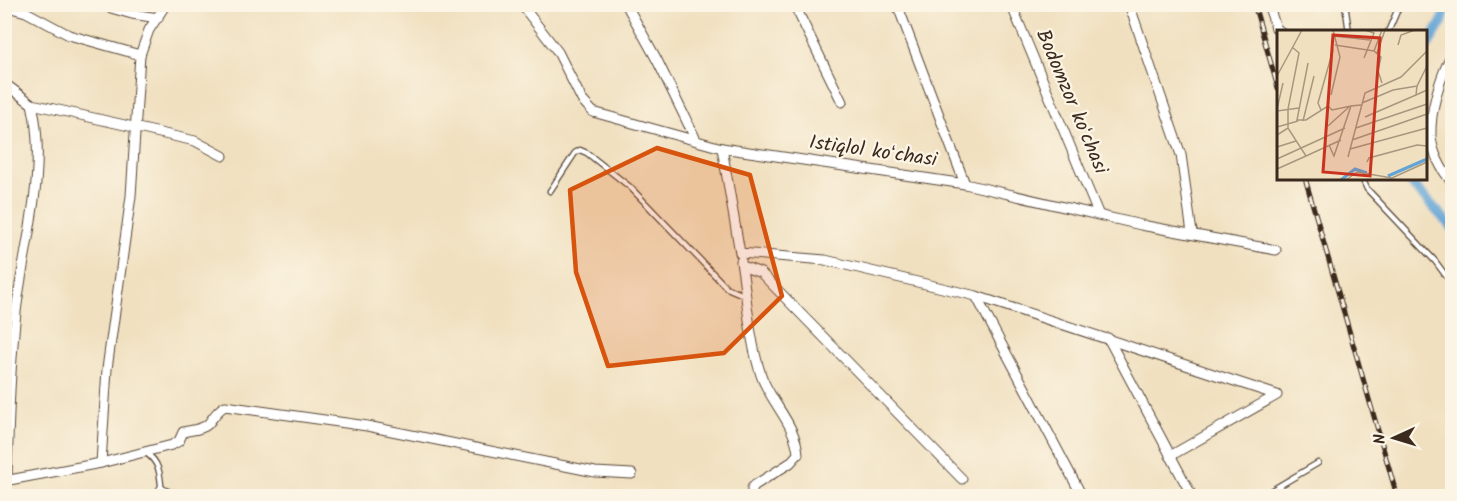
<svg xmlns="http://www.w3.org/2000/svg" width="1457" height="501" viewBox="0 0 1457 501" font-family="Kalam,sans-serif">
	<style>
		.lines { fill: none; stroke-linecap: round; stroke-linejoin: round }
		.canal { stroke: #62a4d6; stroke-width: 10 }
		.service-casing { stroke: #564536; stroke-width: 7 }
		.minor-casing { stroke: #564536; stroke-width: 11 }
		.service { stroke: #fff; stroke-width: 4.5 }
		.minor { stroke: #fff; stroke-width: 9 }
		.rail-casing { stroke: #3b2a1e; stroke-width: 5 }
		.rail { stroke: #fcf5e5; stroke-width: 3; stroke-dasharray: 9; stroke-linecap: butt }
		.marked { fill: #d7540e; fill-opacity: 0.2; stroke: #d7540e; stroke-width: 4.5; stroke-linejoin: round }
		.labels { text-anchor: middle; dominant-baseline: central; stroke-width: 4.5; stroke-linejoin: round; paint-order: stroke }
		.street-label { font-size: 20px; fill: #3b2a1e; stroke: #fcf5e5 }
		.inset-river { fill: none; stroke: #62a4d6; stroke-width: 3 }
		.inset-road { fill: none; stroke: #a8977f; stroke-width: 1.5 }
		.view { fill: #c8321e; fill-opacity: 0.15; stroke: #c8321e; stroke-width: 3 }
		.inset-edge { fill: none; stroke: #3b2a1e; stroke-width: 3 }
	</style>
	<rect width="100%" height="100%" fill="#fcf5e5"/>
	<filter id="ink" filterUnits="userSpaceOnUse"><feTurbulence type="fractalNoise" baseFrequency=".0167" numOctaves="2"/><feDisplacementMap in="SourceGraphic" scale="12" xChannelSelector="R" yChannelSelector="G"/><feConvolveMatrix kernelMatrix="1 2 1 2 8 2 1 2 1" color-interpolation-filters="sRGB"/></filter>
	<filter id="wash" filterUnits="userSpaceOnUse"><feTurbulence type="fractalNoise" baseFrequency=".008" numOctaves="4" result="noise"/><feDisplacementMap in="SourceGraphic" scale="24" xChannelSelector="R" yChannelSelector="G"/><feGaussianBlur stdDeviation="1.35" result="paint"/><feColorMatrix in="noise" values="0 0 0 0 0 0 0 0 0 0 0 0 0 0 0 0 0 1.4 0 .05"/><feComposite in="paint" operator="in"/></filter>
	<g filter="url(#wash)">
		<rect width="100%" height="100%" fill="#f0e0c0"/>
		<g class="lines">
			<g class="canal">
				<path d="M1426,48L1442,22L1447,4"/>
				<path d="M1406,178L1452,227"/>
			</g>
		</g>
	</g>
	<g filter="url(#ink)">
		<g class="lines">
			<defs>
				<g id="service">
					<path d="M1345,4L1349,32"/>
					<path d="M1388,32L1400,4"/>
					<path d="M1362,178L1367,189L1435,261L1452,284"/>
					<path d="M550,191L575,153L580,150L587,153L630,187L727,288L746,296"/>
					<path d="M146,453C162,464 160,479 162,496"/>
					<path d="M1262,496L1318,463"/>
				</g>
				<g id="minor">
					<path d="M97,4L132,14L158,18"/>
					<path d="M521,4L558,52L582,100L593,112L722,148L965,184L1141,225L1276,250"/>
					<path d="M626,4L657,60L696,140"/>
					<path d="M794,4L842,102"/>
					<path d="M897,4L965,184"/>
					<path d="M1011,4L1098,213"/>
					<path d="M1129,4L1181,155L1192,233"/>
					<path d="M1268,4L1276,28L1281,32"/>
					<path d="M4,6L26,12L69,35L140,55L149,30L166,4"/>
					<path d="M1452,54C1440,77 1430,110 1431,136C1432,152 1442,171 1452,182"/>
					<path d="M4,83L32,104L195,141L223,156"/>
					<path d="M722,148L740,253L825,260L976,296L1277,395L1170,456"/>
					<path d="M741,261C747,298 749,339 761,375C770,402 796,424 798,454L790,463L755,485L752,488V496"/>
					<path d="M742,266L761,273L962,479"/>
					<path d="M976,296L1082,496"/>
					<path d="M1108,338L1192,496"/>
					<path d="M101,463L107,369L131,196L140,55"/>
					<path d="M4,481L101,463L172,445L179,441L183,432C190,430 202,430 208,424C214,417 216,411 225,406L367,426L595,472L632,474"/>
					<path d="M7,481C8,425 10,368 16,312C24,244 48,172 32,104"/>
					<path d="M161,490L173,496"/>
				</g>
			</defs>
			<use href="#service" class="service-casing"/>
			<use href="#minor" class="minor-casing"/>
			<use href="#service" class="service"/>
			<use href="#minor" class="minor"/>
			<defs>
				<g id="rail">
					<path d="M1254,4L1278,88"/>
					<path d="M1305,178L1397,496"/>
				</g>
			</defs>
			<use href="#rail" class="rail-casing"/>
			<use href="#rail" class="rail"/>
		</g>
	</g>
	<path class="marked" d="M657,148L750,175L782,296L724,353L608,366L576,272L570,190Z"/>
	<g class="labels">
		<g class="street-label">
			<text transform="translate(1071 102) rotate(67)">Bodomzor koʻchasi</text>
			<text transform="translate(873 152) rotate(8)">Istiqlol koʻchasi</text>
		</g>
	</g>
	<g transform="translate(1277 30)">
		<rect width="150" height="150" fill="#f0e0c0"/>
		<path class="inset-river" d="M111,146L150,129M64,150L78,139L90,143"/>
		<path class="inset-road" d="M105,0L97,21L104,27L101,41L105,53M57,6L93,10M58,15L97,21M121,15L124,5L138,0M100,23L108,0M87,28L97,3L88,0M31,33L20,90H29L51,76L55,80L74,76M0,46L25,0M140,56L139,65L150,60M54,65L63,27L56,0M85,73L116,60L140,56L150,36M0,79L6,53M44,80L41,73L56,20M0,81L22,78M88,87L139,65M26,91L37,46M51,96L72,77M0,97L21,91M11,98V79L22,23L15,17M79,98L150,74M0,105L11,98L29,126L64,110M75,110L150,84M52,115L57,126L74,76L84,75M0,117L19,111M73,119L150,98M71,127L88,63L124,47L150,21M0,129L68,98M90,132L92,128L140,115L150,116M0,139L29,126M69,150L80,142L115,148L150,132"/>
		<path class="view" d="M56,5L103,8L93,146L46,142Z"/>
		<rect width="150" height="150" class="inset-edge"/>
	</g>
	<rect width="1457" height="501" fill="none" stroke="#fcf5e5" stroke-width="24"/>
	<g transform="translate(1394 438) rotate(266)" stroke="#fcf5e5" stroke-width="4.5" paint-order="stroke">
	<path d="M0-4.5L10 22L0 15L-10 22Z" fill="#3b2a1e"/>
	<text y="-9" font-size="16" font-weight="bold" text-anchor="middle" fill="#3b2a1e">N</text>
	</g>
</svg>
